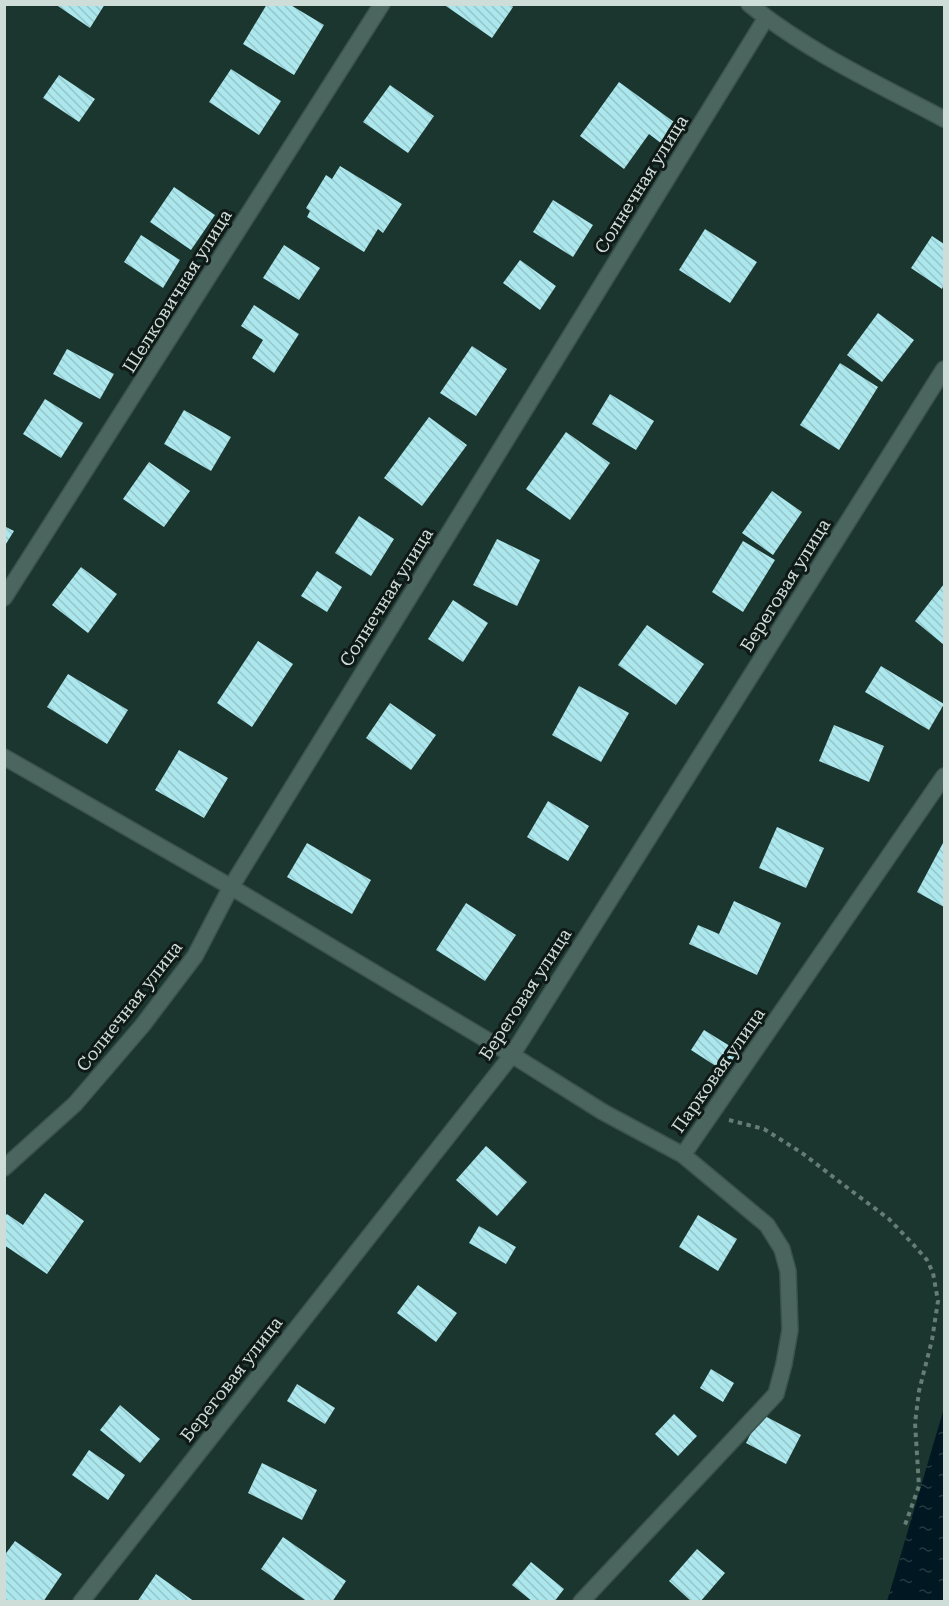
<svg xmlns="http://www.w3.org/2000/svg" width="949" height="1606" viewBox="0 0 949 1606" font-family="'Roboto Serif',serif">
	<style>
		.water { fill: url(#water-ripples) }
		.building { fill: url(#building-back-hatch) }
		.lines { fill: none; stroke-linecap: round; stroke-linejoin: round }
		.minor-casing { stroke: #3c524d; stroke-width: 18 }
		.path { stroke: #667c76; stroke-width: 4; stroke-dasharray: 4.5 4.5; stroke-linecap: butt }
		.minor { stroke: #4b665f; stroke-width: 15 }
		.labels { text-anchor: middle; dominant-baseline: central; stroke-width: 6; stroke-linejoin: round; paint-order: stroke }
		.street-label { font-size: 18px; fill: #ceddd8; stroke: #0f1a17 }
	</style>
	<defs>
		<pattern id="water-ripples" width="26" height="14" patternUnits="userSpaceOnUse" patternTransform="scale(1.5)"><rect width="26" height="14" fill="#011822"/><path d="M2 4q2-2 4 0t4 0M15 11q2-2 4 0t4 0" fill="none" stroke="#253941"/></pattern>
		<pattern id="building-back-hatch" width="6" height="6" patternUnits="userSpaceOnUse" patternTransform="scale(1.5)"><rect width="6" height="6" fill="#abe7ec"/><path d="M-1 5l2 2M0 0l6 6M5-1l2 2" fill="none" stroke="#95c6ca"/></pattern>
	</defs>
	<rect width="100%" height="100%" fill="#1b352f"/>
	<path class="water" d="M944,1408V1601H887L891,1588Z"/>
	<g class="building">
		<path d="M55,4H105L90,28Z"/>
		<path d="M267,4H289L324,25L294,75L243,44Z"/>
		<path d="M443,4H510L513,7L492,38Z"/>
		<path d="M231,69L281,101L259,135L209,102Z"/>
		<path d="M59,75L95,99L79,122L43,98Z"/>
		<path d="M619,82L681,127L666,147L649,134L624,169L580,136Z"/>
		<path d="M390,85L434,116L408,153L363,122Z"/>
		<path d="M340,166L402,204L383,233L378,229L364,252L307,217L310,211L306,208L326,175L332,179Z"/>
		<path d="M174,187L215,215L191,250L150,222Z"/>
		<path d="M553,200L593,225L573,257L533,232Z"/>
		<path d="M705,229L757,262L730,303L679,270Z"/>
		<path d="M141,235L180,260L163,288L124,262Z"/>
		<path d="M932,236L944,244V284L942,289L911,268Z"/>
		<path d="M284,245L320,268L299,300L263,278Z"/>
		<path d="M520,260L556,286L540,310L503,283Z"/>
		<path d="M254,305L299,334L274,373L252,358L263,340L241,326Z"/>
		<path d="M878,313L914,340L882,382L847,355Z"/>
		<path d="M472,346L507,369L476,416L440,393Z"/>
		<path d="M67,349L114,374L100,399L53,374Z"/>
		<path d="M840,363L878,387L839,450L800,425Z"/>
		<path d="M610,394L654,421L636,450L592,424Z"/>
		<path d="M45,399L83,423L61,458L23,434Z"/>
		<path d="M184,410L231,437L211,471L164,444Z"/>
		<path d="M429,417L467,445L422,506L384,478Z"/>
		<path d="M566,432L610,463L570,520L526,489Z"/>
		<path d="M149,462L190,491L164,527L123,499Z"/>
		<path d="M772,491L802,512L773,555L742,533Z"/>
		<path d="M359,516L394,539L371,576L335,553Z"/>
		<path d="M4,526L14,531L4,547Z"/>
		<path d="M497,539L540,560L517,606L473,585Z"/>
		<path d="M743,541L775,560L743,612L712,592Z"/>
		<path d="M81,567L117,594L88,633L52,605Z"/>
		<path d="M317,571L342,587L327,612L301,596Z"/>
		<path d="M944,584V645L915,621Z"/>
		<path d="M453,600L488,623L463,662L428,639Z"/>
		<path d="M647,625L704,664L676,705L618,665Z"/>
		<path d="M258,641L293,664L252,727L217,703Z"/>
		<path d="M881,666L944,704L929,730L865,692Z"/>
		<path d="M68,674L128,710L107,744L47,707Z"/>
		<path d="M579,686L629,713L601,762L552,735Z"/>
		<path d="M390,703L436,735L411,770L366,738Z"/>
		<path d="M834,725L884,746L869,782L819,761Z"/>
		<path d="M179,750L228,778L204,818L155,790Z"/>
		<path d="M548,801L589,826L568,861L527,837Z"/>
		<path d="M777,827L824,848L806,888L759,868Z"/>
		<path d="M944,841V907L917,892Z"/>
		<path d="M307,843L371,880L352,914L287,877Z"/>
		<path d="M734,901L781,923L757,975L689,944L698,925L719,934Z"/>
		<path d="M466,903L516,935L485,981L436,950Z"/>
		<path d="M704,1030L738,1051L725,1072L691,1050Z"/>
		<path d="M486,1146L527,1182L497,1216L456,1180Z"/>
		<path d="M45,1193L84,1221L47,1274L4,1245V1217L7,1214L23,1225Z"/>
		<path d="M698,1215L737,1239L718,1271L679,1247Z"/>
		<path d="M479,1226L516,1247L506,1264L469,1243Z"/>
		<path d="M418,1285L457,1313L436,1342L397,1313Z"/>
		<path d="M711,1369L734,1383L723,1402L700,1388Z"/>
		<path d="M297,1384L335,1408L325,1424L287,1401Z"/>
		<path d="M120,1405L160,1439L140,1463L100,1430Z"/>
		<path d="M674,1414L697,1436L678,1456L655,1434Z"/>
		<path d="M761,1414L801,1435L786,1464L746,1443Z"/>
		<path d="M89,1450L125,1475L108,1500L72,1475Z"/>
		<path d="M262,1463L317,1490L302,1520L248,1493Z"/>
		<path d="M283,1537L346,1581L332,1602H308L261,1569Z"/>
		<path d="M15,1541L62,1574L43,1602L4,1601V1556Z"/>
		<path d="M697,1549L725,1573L700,1602H692L669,1581Z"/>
		<path d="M531,1562L564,1589L554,1602H533L512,1585Z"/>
		<path d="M156,1574L195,1602H137Z"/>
	</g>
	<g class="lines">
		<defs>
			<g id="minor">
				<path d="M749,4C808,52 878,84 944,119"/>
				<path d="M4,598L382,4"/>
				<path d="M4,757L231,887L512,1055L603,1112L683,1155L767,1225L782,1249L788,1271L790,1330L784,1364L776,1394L581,1602"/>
				<path d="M683,1155L944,776"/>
				<path d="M4,1168L75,1104L142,1026L195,956L231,887L766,18"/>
				<path d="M81,1602L512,1055L944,369"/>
			</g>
		</defs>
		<use href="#minor" class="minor-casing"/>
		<path class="path" d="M729,1120L764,1129L802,1153L849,1189L889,1219L912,1243L927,1260L933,1273L938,1301L932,1340L919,1391L915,1423L919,1486L905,1525"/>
		<use href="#minor" class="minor"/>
	</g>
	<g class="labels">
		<g class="street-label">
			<text transform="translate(641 184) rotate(-58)">Солнечная улица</text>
			<text transform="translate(177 291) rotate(-58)">Шелковичная улица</text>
			<text transform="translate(785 585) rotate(-58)">Береговая улица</text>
			<text transform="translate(386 597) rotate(-58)">Солнечная улица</text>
			<text transform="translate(525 994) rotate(-57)">Береговая улица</text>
			<text transform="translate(129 1006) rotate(-52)">Солнечная улица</text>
			<text transform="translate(718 1070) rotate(-55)">Парковая улица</text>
			<text transform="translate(231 1379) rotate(-52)">Береговая улица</text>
		</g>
	</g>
	<rect width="949" height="1606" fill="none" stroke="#ceddd8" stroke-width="12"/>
</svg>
